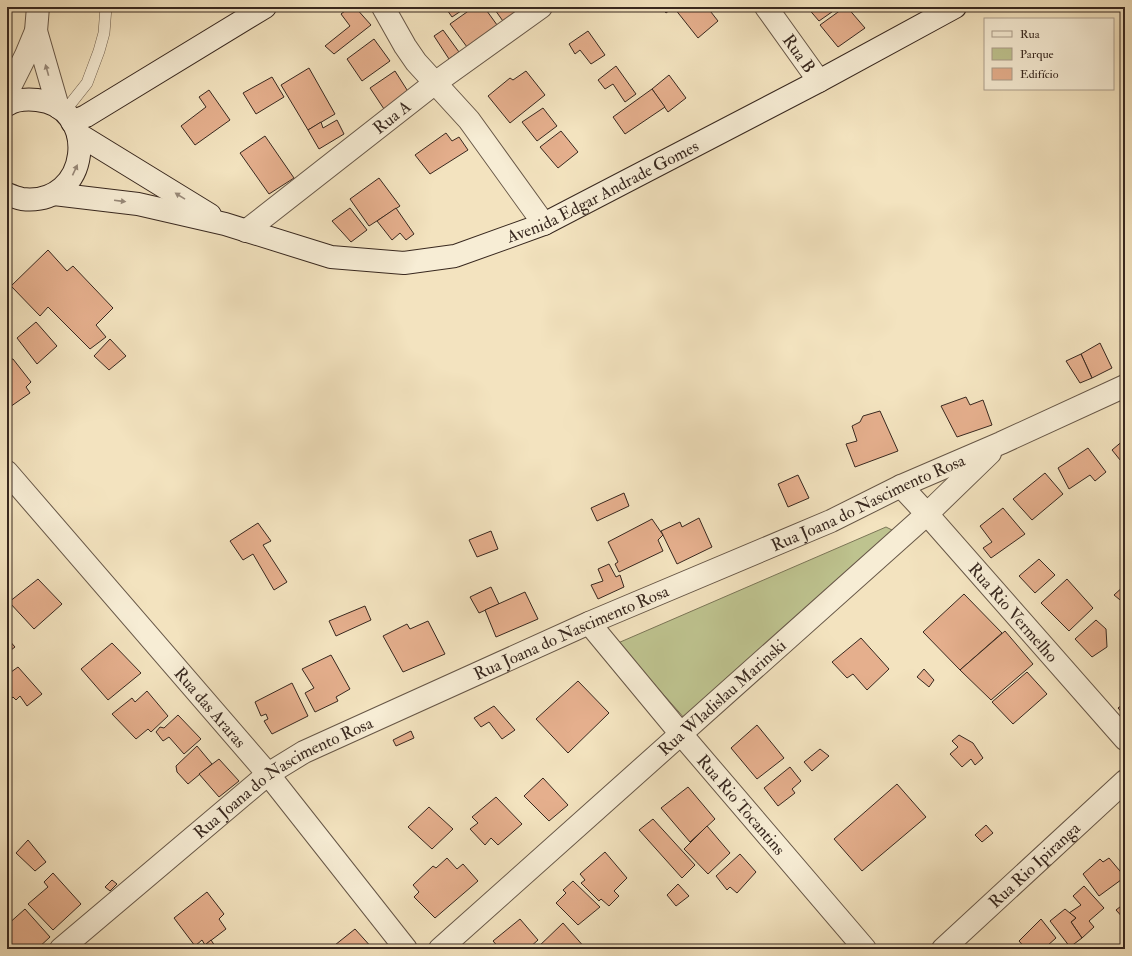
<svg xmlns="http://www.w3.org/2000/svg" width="1132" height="956" viewBox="0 0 1132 956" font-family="'IM FELL Double Pica',serif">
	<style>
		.green { fill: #bec38f; stroke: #7b7657 }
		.building { fill: #e5af8d; stroke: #38281f }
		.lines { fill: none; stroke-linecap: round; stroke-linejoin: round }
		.lane-casing { stroke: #675747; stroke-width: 12 }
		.street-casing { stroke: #675747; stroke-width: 24 }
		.secondary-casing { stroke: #38281f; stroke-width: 24 }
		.lane { stroke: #f7edd5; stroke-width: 11 }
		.street { stroke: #f7edd5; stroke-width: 22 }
		.secondary { stroke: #f7edd5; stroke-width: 22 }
		.oneway { fill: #988a7a }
		.labels { text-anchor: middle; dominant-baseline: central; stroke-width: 3.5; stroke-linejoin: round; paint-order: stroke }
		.street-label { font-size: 17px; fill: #38281f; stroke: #f7edd5 }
	</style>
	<rect width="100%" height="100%" fill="#f3e3bf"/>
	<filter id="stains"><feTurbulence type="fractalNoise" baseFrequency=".005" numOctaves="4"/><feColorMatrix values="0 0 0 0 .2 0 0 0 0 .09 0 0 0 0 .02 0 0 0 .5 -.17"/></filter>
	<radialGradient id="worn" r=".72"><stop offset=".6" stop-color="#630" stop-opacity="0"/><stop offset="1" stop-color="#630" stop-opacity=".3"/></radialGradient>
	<path class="green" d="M886,527L894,531L686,720L618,643Z"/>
	<g class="building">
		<path d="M350,7H355L371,25L334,54L325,46L350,26L341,14Z"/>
		<path d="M445,7H467L452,17Z"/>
		<path d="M474,7H484L500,29L470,51L450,24Z"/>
		<path d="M493,7H529L505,24Z"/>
		<path d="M661,7H674L666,13Z"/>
		<path d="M677,7H707L718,21L698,38L675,9Z"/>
		<path d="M807,7H839L819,21Z"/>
		<path d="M845,7H847L865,28L838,47L820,25Z"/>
		<path d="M443,30L459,52L449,59L434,36Z"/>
		<path d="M588,31L605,55L591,64L580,50L575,54L569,44Z"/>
		<path d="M374,39L390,61L362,81L347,59Z"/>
		<path d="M616,66L636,94L625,102L613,84L605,89L598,80Z"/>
		<path d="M309,68L335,114L308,130L281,85Z"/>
		<path d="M395,71L409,93L384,109L370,88Z"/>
		<path d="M526,71L545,95L510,123L488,96L510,78L513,80Z"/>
		<path d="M669,75L686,98L668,112L652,89Z"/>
		<path d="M272,77L284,97L256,114L243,93Z"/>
		<path d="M652,89L665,107L625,134L613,117Z"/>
		<path d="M209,90L230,120L195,145L181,126L206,107L199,97Z"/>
		<path d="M543,108L557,126L537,141L522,122Z"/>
		<path d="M337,120L344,134L319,149L308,130L321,122L323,128Z"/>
		<path d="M561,131L578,152L558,168L540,147Z"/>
		<path d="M446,133L452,141L459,137L468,150L430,174L415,155Z"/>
		<path d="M265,136L294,178L269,194L240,153Z"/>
		<path d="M379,178L400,206L369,226L350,199Z"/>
		<path d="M350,208L367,230L351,242L332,221Z"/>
		<path d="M396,208L414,234L406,240L400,233L392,240L377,221Z"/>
		<path d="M48,250L67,271L73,266L113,308L96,325L106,337L90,349L48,307L40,316L11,286Z"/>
		<path d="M36,322L57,346L37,364L17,338Z"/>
		<path d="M110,339L126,356L109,370L94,356Z"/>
		<path d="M1100,343L1112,368L1092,378L1081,354Z"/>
		<path d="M1081,354L1092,378L1080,383L1066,361Z"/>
		<path d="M7,359H13L31,382L26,387L30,393L7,409Z"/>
		<path d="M966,397L970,405L983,400L992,425L957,437L941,406Z"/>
		<path d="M880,411L898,451L855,467L846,444L857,441L852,426L860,422L863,416Z"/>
		<path d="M1125,439V466L1112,450Z"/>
		<path d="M1088,448L1106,472L1095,481L1090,475L1069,489L1058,468Z"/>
		<path d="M1045,473L1063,494L1032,520L1013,499Z"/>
		<path d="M798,475L809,498L788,507L778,484Z"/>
		<path d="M624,493L629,506L597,521L591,508Z"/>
		<path d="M1003,508L1025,534L991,558L983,548L992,542L980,526Z"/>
		<path d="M699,518L712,547L677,564L661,531L680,522L682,527Z"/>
		<path d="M652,519L663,535L658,540L663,551L619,572L615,564L618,562L608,542Z"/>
		<path d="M258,523L271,541L263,545L287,582L274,590L253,554L243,560L230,541Z"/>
		<path d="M491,531L498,549L477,557L469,540Z"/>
		<path d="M1039,559L1055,575L1035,593L1019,576Z"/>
		<path d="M609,564L616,577L620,575L624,587L598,599L591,585L603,581L598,569Z"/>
		<path d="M38,579L62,604L34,629L9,602Z"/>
		<path d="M1067,579L1093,608L1069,631L1041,603Z"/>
		<path d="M1125,585V604L1114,595Z"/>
		<path d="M491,587L499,604L479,613L470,597Z"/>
		<path d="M525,592L538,619L496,637L485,610Z"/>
		<path d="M964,594L1002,633L960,670L923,632Z"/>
		<path d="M365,606L371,620L336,636L329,621Z"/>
		<path d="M1096,620L1106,629L1107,647L1092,657L1075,639Z"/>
		<path d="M428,621L445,654L403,672L383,636L407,624L410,629Z"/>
		<path d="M1005,631L1033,664L991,700L960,670Z"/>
		<path d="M7,638L15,647L7,653Z"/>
		<path d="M861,638L889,669L867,690L853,674L847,678L832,662Z"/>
		<path d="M112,643L141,673L108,700L81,669Z"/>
		<path d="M331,655L350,689L336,697L338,701L315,712L305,693L314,688L302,669Z"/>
		<path d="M18,667L42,694L27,706L20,696L16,700L13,697L7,702V675Z"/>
		<path d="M924,669L934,680L929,687L917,677Z"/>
		<path d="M1027,672L1047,694L1013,724L992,702Z"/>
		<path d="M578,681L609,713L568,753L536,719Z"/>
		<path d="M292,683L308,716L272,734L264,721L268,719L266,714L261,716L255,702Z"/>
		<path d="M147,691L168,716L151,732L148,729L136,739L112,714L132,698L135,702Z"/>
		<path d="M1125,703V716L1118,708Z"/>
		<path d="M494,706L515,730L502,739L489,722L481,727L474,718Z"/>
		<path d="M178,715L201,739L184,754L169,737L163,741L156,732L160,727L164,728Z"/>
		<path d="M757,725L784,758L757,779L731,748Z"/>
		<path d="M411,731L414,738L396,746L393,740Z"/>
		<path d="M959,735L973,743L983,758L975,765L971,759L962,767L950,754L958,747L952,741Z"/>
		<path d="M197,746L212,764L188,784L177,772L176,766Z"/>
		<path d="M820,749L829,756L812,771L804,762Z"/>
		<path d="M219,759L239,781L219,797L199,774Z"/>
		<path d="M790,767L801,781L792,789L795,793L778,806L764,788Z"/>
		<path d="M543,778L568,805L549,821L524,796Z"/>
		<path d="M897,784L926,817L862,871L834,839Z"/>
		<path d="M688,787L715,819L690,842L661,808Z"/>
		<path d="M496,797L522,824L498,845L491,838L485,845L470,829L478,823L472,817Z"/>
		<path d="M429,807L453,829L432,849L408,827Z"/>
		<path d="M653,819L695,865L682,878L639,830Z"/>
		<path d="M986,825L993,833L982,842L975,835Z"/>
		<path d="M707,826L730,853L708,874L684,849Z"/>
		<path d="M28,840L46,862L35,871L16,853Z"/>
		<path d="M605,852L627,878L614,891L619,896L609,906L601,899L599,901L581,883L585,880L580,874Z"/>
		<path d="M740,854L756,872L737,893L730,887L727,890L716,876Z"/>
		<path d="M447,858L457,869L463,864L478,881L435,918L414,897L419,892L413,885L433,866L436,868Z"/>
		<path d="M1109,858L1125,877L1099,896L1083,874L1100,859L1103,862Z"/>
		<path d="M53,873L81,904L53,930L28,904L48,887L44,882Z"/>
		<path d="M112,880L117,884L110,891L105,887Z"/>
		<path d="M573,881L600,907L578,925L556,903L566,893L563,890Z"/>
		<path d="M678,884L689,896L676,906L667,895Z"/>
		<path d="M1084,886L1104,908L1089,921L1094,927L1082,938L1071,922L1076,918L1069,913L1081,905L1073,896Z"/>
		<path d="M207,892L224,914L219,919L226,929L205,945L202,940L195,946L174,918Z"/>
		<path d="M1125,903V920L1116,910Z"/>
		<path d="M25,909L50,937L37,949H17L7,939V925Z"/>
		<path d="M1065,909L1076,918L1071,922L1082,938L1070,947L1050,921Z"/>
		<path d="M520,919L538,940L529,948V949H500L493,941Z"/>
		<path d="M1041,919L1056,938L1047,946L1049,949H1026L1019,941Z"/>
		<path d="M563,923L586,949H536Z"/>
		<path d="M355,929L373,949H330Z"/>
		<path d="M211,940L217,949H200L205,945Z"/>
		<path d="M491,944L495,949H485Z"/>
	</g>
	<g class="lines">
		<defs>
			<path id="lane" d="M64,112L87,83L99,51L104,33L106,7"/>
			<g id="street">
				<path d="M383,7L405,46L416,62L469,120L544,224"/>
				<path id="s1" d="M766,7L819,81"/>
				<path d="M36,31L58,107"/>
				<path d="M7,93L26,55L36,31L38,7"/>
				<path id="s2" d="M246,231L435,83L541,7"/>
				<path id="s3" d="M7,472L268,774L406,949"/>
				<path id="s4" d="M901,486L927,514L1125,739"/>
				<path id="s5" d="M589,623L681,734L865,949"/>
				<path id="s6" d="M61,949L268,774L304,752L589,623L831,521L901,486L1001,443L1125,386"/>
				<path id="s7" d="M440,949L927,514L990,453"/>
				<path id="s8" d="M943,949L1125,781"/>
			</g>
			<g id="secondary">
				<path d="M7,105C16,99 27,99 37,100C100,106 91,207 22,199C17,198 12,196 7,194"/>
				<path d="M72,122L86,116L265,7"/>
				<path d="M78,134L210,215"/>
				<path id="s9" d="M54,194L138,204L225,224L331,257L404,263L455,256L544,224L819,81L955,7"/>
			</g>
		</defs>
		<use href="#lane" class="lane-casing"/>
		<use href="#street" class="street-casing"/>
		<use href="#secondary" class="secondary-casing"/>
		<use href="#lane" class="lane"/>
		<use href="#street" class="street"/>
		<use href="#secondary" class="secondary"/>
	</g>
	<defs><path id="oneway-solid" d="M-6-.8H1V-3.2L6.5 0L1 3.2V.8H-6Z"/></defs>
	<g class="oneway">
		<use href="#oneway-solid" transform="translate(47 70) rotate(-106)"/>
		<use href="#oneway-solid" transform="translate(75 170) rotate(-65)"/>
		<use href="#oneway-solid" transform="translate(180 196) rotate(-148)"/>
		<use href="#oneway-solid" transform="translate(120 201) rotate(7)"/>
	</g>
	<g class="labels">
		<g class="street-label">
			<text stroke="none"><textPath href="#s1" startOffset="57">Rua B</textPath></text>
			<text stroke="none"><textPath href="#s2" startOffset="185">Rua A</textPath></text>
			<text stroke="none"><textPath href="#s9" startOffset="571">Avenida Edgar Andrade Gomes</textPath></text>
			<text stroke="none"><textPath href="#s6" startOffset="930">Rua Joana do Nascimento Rosa</textPath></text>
			<text stroke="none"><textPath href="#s4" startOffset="169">Rua Rio Vermelho</textPath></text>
			<text stroke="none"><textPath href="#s6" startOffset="606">Rua Joana do Nascimento Rosa</textPath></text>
			<text stroke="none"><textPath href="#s7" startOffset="378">Rua Wladislau Marinski</textPath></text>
			<text stroke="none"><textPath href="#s3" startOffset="311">Rua das Araras</textPath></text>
			<text stroke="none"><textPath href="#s6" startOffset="282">Rua Joana do Nascimento Rosa</textPath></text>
			<text stroke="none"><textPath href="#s5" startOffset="237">Rua Rio Tocantins</textPath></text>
			<text stroke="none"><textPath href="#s8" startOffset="124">Rua Rio Ipiranga</textPath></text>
		</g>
	</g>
	<rect width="1132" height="956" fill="none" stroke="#f3e3bf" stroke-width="24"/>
	<rect x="8" y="8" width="1116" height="940" fill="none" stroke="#38281f" stroke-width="2"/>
	<rect x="12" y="12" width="1108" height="932" fill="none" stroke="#38281f"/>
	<rect x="984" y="18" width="130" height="72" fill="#f7edd5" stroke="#ab9e8c"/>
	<rect x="992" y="31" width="20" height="6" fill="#f7edd5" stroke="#ab9e8c"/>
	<text x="1020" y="38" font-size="12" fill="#38281f">Rua</text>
	<rect x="992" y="48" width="20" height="12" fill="#bec38f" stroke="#ab9e8c"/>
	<text x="1020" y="58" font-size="12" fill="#38281f">Parque</text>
	<rect x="992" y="68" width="20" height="12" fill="#e5af8d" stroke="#ab9e8c"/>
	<text x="1020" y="78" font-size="12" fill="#38281f">Edifício</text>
	<rect width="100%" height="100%" filter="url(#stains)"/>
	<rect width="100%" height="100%" fill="url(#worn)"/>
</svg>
